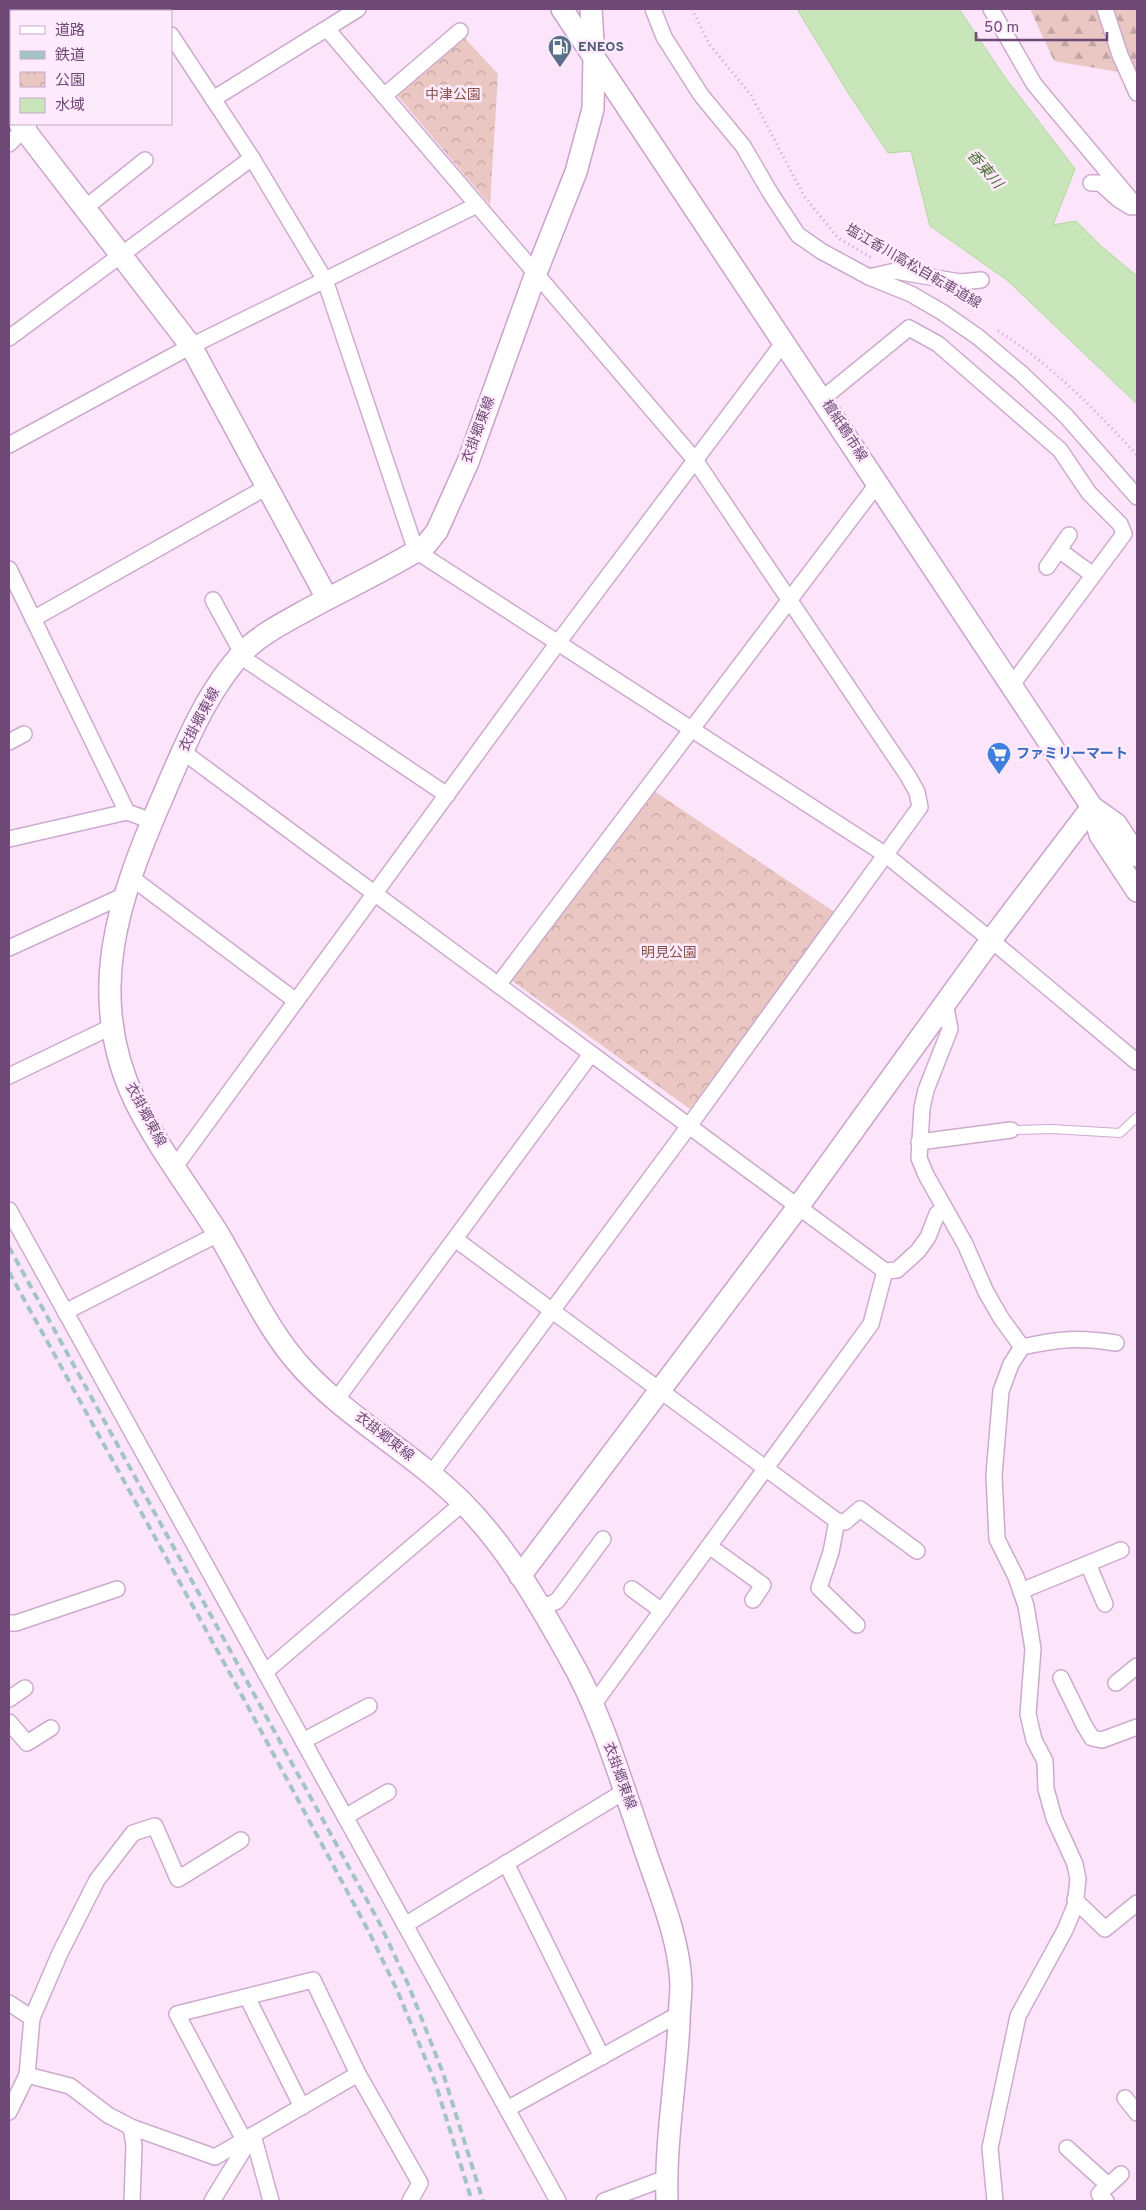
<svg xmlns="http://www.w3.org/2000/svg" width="1146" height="2210" viewBox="0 0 1146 2210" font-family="Overpass,'Noto Sans JP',sans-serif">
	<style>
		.forest { fill: url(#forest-firs) }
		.park { fill: url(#park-crowns) }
		.water { fill: #c8e6b9; stroke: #b2d89f }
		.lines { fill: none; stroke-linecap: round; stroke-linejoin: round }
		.lane-casing { stroke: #ccabce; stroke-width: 10 }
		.street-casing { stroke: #ccabce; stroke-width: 18 }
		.secondary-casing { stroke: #caa3cc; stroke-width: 24 }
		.path { stroke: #d19fd7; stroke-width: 3; stroke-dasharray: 1 4; stroke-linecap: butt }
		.lane { stroke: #fff; stroke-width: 8 }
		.street { stroke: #fff; stroke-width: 15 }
		.secondary { stroke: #fff; stroke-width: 21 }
		.rail { stroke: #a3c4c6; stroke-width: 4; stroke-dasharray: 8 5; stroke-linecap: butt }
		.labels { text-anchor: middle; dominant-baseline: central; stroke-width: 5; stroke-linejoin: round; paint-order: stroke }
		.service-label { font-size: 14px; font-weight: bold; fill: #4e5e75; stroke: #ffebfd; text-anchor: start }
		.park-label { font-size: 14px; fill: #875447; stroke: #ffebfd }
		.street-label { font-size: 14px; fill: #6f4975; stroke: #ffebfd }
		.shop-label { font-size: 14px; font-weight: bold; fill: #366cbe; stroke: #ffebfd; text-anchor: start }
		.water-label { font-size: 15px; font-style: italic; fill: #4d743a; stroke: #ffebfd }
	</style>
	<defs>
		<pattern id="forest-firs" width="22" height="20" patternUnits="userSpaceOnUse" patternTransform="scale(1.25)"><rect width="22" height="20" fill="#eac7c3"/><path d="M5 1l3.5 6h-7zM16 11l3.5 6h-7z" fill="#c2a4a3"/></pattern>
		<pattern id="park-crowns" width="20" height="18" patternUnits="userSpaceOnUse" patternTransform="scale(1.25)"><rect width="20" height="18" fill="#eac7c3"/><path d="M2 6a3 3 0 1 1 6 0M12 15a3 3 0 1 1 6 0" fill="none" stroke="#c2a4a3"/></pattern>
	</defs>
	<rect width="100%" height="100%" fill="#fce4fa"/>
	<path class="forest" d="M1030,9H1137V75L1054,61Z"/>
	<g class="park">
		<path d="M460,33L498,74L490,205L396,94Z"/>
		<path d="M654,791L836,913L690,1109L511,980Z"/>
	</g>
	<path class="water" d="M797,9H959L1004,76L1075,169L1053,225L1076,221L1101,246L1137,276V404L1007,280L930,226L911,151L888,153L847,91Z"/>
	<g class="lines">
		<defs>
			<path id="lane" d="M1011,1130L1052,1129L1120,1133L1137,1117"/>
			<g id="street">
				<path d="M653,9L664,37L701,95L743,146L771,194L798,235L821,251L869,277L911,294L942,312L978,337L1022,374L1066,416L1137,497"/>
				<path d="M991,9L1034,84L1137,207"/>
				<path d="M1105,9L1120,55L1137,93"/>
				<path d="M157,11L160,9"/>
				<path d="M327,29L695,460L908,776L917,792L920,807L689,1126L431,1474"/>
				<path d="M171,35L252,158L325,280L416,551L886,855L991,940L1137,1062"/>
				<path d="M384,96L460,31"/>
				<path d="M213,99L358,9"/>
				<path d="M9,144L29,124"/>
				<path d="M1091,183H1100L1118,199L1131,207"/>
				<path d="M85,208L145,160"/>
				<path d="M869,277L895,271L960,282L981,280"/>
				<path d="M9,338L252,158"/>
				<path d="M822,399L909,328L938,344L1060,450L1089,493L1120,524L1124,534L1011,686"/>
				<path d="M9,445L191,346L477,205"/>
				<path d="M1059,550L1093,575"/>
				<path d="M1047,567L1069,535"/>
				<path d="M9,569L127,812"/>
				<path d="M213,600L242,653"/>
				<path d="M33,619L267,487"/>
				<path d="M240,656L447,795"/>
				<path d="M9,742L24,734"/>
				<path d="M182,751L885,1271L871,1324L593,1705"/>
				<path d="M9,839L127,812L152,821"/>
				<path d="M132,878L296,1001"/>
				<path d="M9,948L125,895"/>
				<path d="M498,985L878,483"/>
				<path d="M945,1003L950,1029L926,1090L922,1108L919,1158L926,1175L965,1244L986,1292L1001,1318L1022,1347L1011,1364L1001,1391L994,1475L997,1539L1016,1577L1026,1606L1033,1649L1028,1714L1034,1740L1045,1761L1046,1789L1054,1818L1075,1864L1078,1879L1075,1906L1065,1930L1018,2016L990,2148L995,2201"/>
				<path d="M9,1076L111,1027"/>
				<path d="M919,1142L1011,1130"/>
				<path d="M174,1168L557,644L784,342"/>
				<path d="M9,1210L558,2201"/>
				<path d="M455,1239L837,1521L845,1522L860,1509L917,1551"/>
				<path d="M885,1271L897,1270L918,1251L928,1237L937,1214L944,1208"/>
				<path d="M65,1312L218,1234"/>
				<path d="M1022,1347C1059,1339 1079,1337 1116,1343"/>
				<path d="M336,1400L591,1054"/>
				<path d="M837,1521L831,1552L819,1588L857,1625"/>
				<path d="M709,1546L763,1585L753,1600"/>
				<path d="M1088,1564L1105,1604"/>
				<path d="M632,1589L662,1611"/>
				<path d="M1021,1591L1121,1550"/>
				<path d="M540,1609L557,1601L603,1539"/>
				<path d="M9,1623H16L117,1589"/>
				<path d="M265,1672L463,1503"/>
				<path d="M1061,1678L1084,1725L1092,1738L1102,1740L1137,1727"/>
				<path d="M1116,1683L1137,1666"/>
				<path d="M9,1699L25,1688"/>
				<path d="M9,1722L27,1743L51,1728"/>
				<path d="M303,1741L369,1706"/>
				<path d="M345,1817L388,1792"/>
				<path d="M506,1863L602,2057"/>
				<path d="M1075,1900L1105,1929L1137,1903"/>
				<path d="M405,1925L625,1791"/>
				<path d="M247,1997L302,2107"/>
				<path d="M9,2003L32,2018L27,2075"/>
				<path d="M32,2018L60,1953L97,1880L133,1833L155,1826L178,1879L241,1840"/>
				<path d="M1125,2098L1137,2113"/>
				<path d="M507,2109L679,2014"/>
				<path d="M9,2112L27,2075L70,2086L108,2115L131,2127L215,2157L358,2074"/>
				<path d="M131,2127L134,2145L132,2201"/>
				<path d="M253,2135L271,2201"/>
				<path d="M1067,2148L1108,2185"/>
				<path d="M212,2201L244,2149V2140L177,2014L313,1980L358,2074L420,2183L410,2201"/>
				<path d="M604,2201L666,2178"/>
				<path d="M1106,2201L1099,2194L1121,2174"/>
			</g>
			<g id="secondary">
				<path d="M562,9L1092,807L1100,835L1137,891"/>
				<path d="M591,9L594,58L593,109L576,172L536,273L468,462L437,531L425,546C386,570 343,590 303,612C283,623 262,634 245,650C207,690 184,747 163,796C119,897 84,994 135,1101C158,1148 191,1190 219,1235C246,1280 267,1330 303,1369C350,1420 413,1453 462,1502C506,1546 539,1603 569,1657C602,1714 620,1779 642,1841C657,1887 679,1935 681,1984C681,1997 679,2010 679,2023C676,2083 665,2142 667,2201"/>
				<path d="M20,124L191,346L327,598"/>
				<path d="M1092,807L1116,824L1137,856"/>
				<path d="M520,1576L798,1207L991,940L1092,807"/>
			</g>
		</defs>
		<use href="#lane" class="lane-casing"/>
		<use href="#street" class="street-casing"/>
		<use href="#secondary" class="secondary-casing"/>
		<g class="path">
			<path d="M692,9L709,44L751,95L804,196L838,238L874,259"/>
			<path d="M998,331C1051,364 1095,410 1137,455"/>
		</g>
		<use href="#lane" class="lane"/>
		<use href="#street" class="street"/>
		<use href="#secondary" class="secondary"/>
		<g class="rail">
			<path d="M9,1247L380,1924L408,1984L443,2073L483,2201"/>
			<path d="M9,1272L239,1690L369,1932L397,1990L435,2082L472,2201"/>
		</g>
	</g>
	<defs>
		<symbol id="fuel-pin" viewBox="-11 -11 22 30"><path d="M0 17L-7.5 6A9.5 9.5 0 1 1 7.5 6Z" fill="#5c6f8a" stroke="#ffebfd"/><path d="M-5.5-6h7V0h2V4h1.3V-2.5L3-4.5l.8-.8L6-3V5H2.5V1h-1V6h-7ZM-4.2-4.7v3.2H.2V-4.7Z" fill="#fff"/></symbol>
		<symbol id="supermarket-pin" viewBox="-11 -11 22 30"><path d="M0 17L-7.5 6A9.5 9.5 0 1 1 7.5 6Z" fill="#3f7fe0" stroke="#ffebfd"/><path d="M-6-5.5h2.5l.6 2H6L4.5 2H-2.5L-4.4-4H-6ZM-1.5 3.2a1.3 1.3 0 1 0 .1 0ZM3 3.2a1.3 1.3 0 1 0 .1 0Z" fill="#fff"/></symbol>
	</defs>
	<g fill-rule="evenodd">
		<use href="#fuel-pin" x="546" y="33" width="28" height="38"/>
		<use href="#supermarket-pin" x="985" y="740" width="28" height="38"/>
	</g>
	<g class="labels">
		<g class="service-label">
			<text x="578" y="47">ENEOS</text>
		</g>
		<g class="park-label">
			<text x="453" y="95">中津公園</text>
			<text x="669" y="953">明見公園</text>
		</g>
		<g class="street-label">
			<text transform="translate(913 267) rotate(30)">塩江香川高松自転車道線</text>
			<text transform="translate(479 430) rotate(-70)">衣掛郷東線</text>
			<text transform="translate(844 431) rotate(57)">檀紙鶴市線</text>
			<text transform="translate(200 720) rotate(-62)">衣掛郷東線</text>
			<text transform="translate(145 1115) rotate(62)">衣掛郷東線</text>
			<text transform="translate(384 1437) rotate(38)">衣掛郷東線</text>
			<text transform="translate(619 1776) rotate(70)">衣掛郷東線</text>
		</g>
		<g class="shop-label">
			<text x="1016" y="754">ファミリーマート</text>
		</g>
		<g class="water-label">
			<text transform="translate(984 170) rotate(49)">香東川</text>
		</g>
	</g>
	<rect width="1146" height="2210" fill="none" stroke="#6f4975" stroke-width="20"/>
	<rect x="10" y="10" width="162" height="115" fill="#ffebfd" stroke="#c5aac7"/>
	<rect x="20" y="26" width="25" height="8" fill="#ffffff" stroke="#c5aac7"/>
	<text x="55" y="35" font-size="15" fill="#6f4975">道路</text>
	<rect x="20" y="51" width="25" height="8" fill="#a3c4c6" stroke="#c5aac7"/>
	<text x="55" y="60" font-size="15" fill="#6f4975">鉄道</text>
	<rect x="20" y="72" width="25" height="15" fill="url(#park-crowns)" stroke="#c5aac7"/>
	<text x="55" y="85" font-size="15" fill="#6f4975">公園</text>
	<rect x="20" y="98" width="25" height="15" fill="#c8e6b9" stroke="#c5aac7"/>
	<text x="55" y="110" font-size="15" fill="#6f4975">水域</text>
	<path d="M976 32v8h131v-8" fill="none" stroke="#6f4975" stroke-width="2.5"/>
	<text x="984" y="32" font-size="15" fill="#6f4975" stroke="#ffebfd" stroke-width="4" paint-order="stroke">50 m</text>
</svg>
